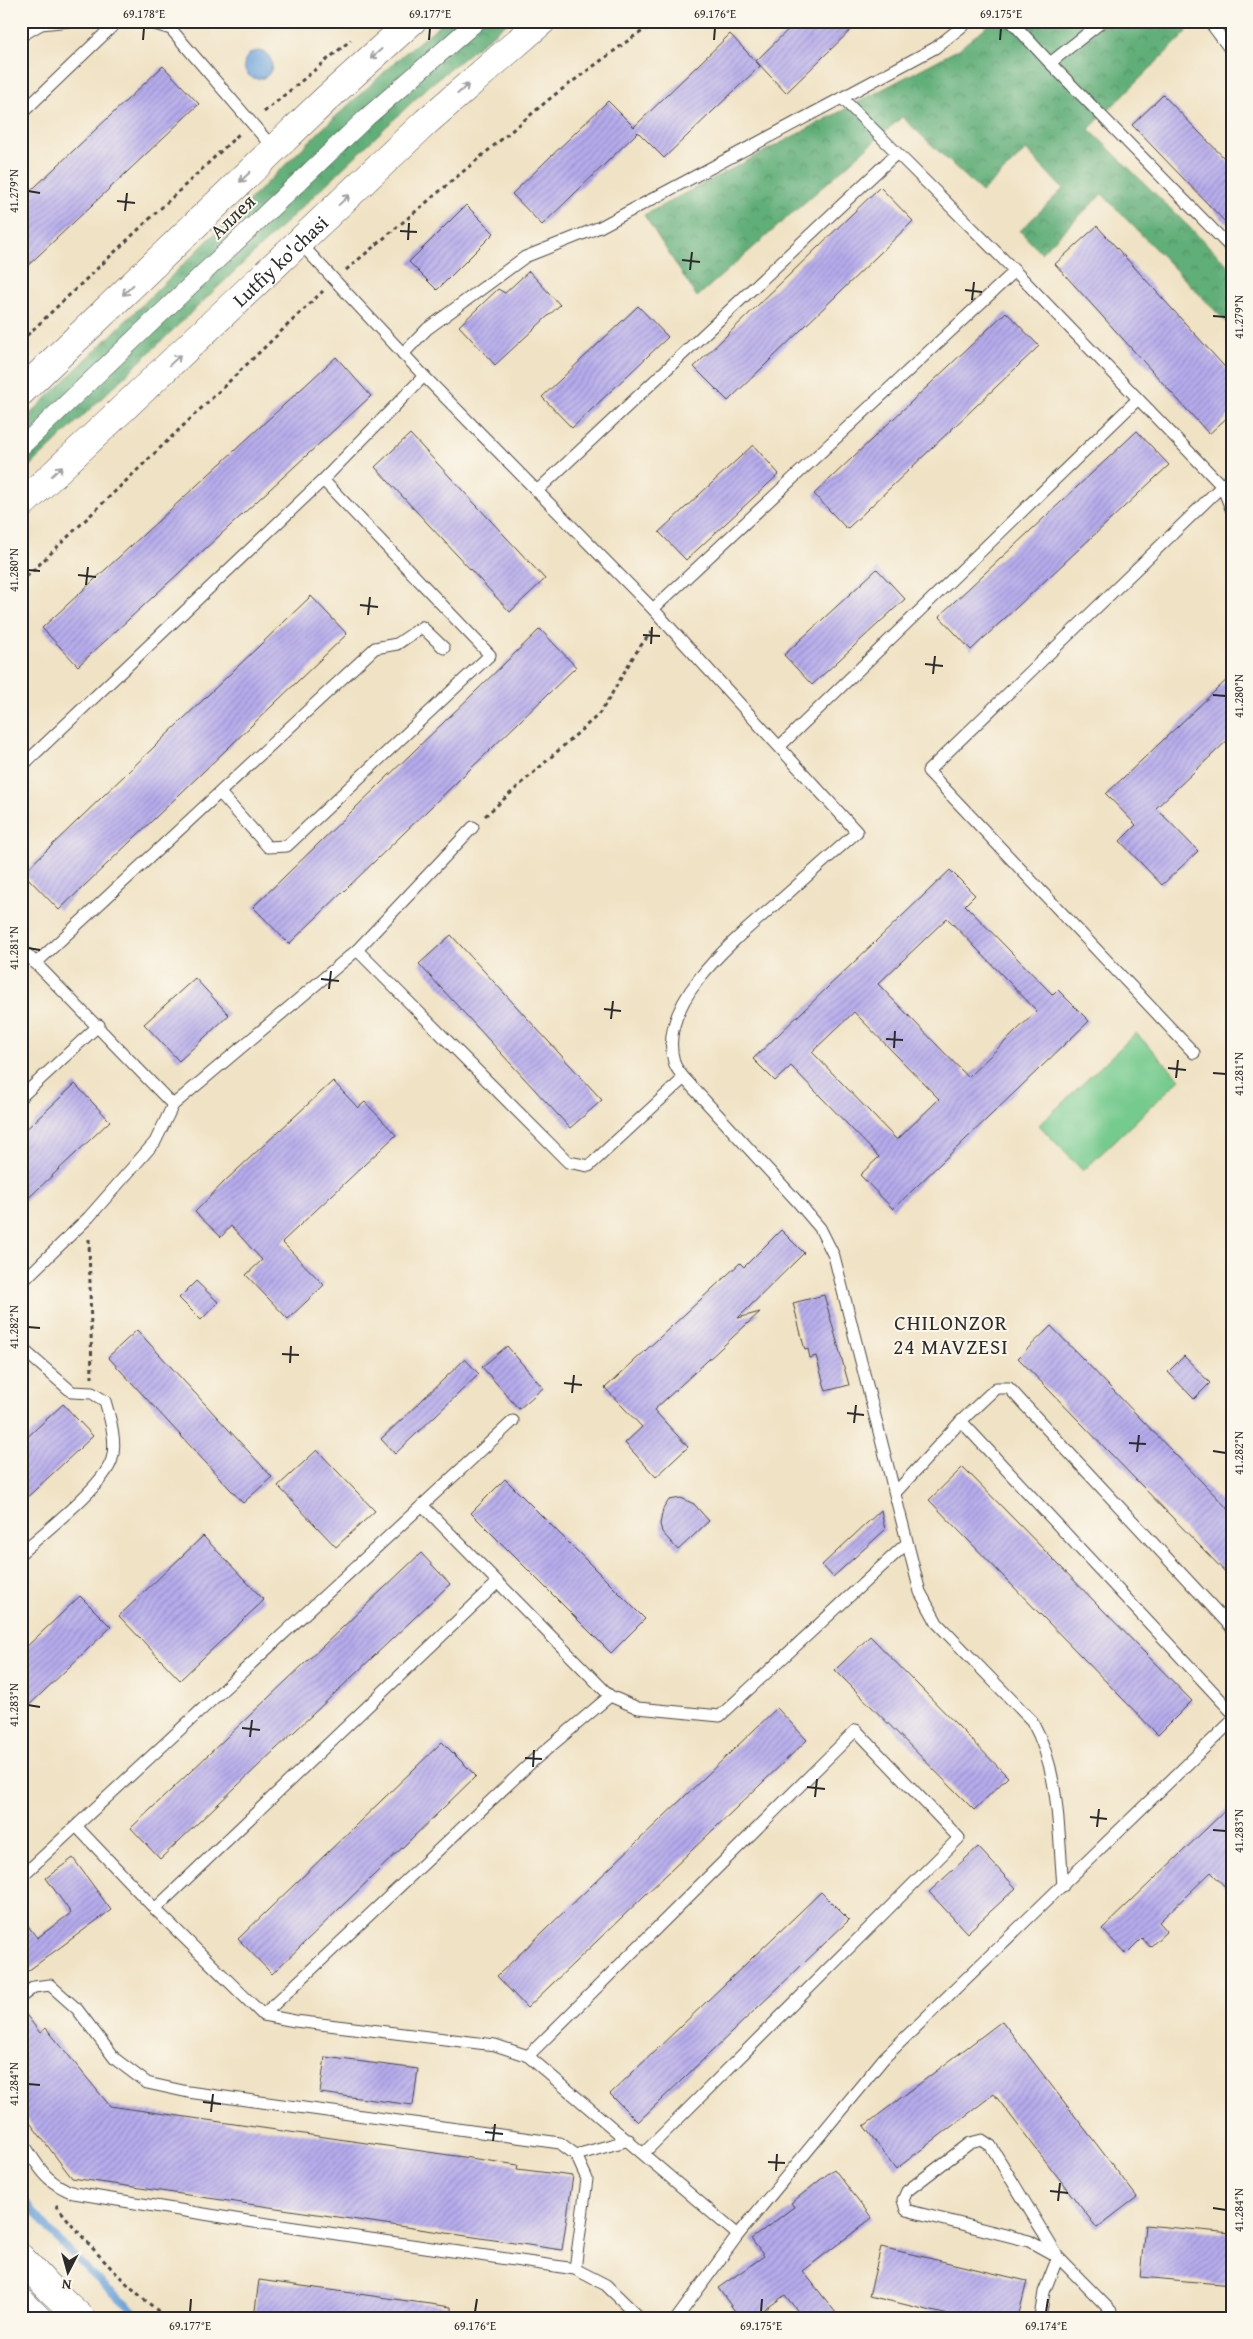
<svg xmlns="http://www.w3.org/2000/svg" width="1253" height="2339" viewBox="0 0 1253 2339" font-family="'Gentium Book Plus',serif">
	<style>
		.forest { fill: url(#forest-crowns); stroke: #466c52 }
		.pitch { fill: #75ca8d; stroke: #507a5c }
		.water { fill: #6ea4db; stroke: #4c6883 }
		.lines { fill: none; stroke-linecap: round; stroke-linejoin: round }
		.stream { stroke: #6ea4db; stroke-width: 7 }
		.building { fill: url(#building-hatch); fill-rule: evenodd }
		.service-casing { stroke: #494642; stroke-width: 13 }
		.pedestrian-casing { stroke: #494642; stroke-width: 19 }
		.secondary-casing { stroke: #494642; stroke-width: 29 }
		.path { stroke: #494642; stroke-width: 3; stroke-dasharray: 4 4; stroke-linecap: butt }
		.service { stroke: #fff; stroke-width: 11 }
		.pedestrian { stroke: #fff; stroke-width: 18 }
		.secondary { stroke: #fff; stroke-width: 28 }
		.oneway { stroke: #a0a0a0 }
		.ticks { fill: none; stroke: #2b2b2b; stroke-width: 2 }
		.labels { text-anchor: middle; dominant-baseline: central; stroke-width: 4; stroke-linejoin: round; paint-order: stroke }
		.street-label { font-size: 20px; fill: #2b2b2b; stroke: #fbf7ec }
		.neighbourhood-label { font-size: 21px; letter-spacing: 1px; fill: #2b2b2b; stroke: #fbf7ec }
		.neatline { fill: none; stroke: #2b2b2b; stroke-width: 2 }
		.ticks-label { font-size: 12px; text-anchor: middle; fill: #2b2b2b }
	</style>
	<defs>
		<pattern id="forest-crowns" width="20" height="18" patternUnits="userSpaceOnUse" patternTransform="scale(1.25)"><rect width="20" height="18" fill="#60ae78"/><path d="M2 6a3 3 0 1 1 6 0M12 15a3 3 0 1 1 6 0" fill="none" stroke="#4f8e63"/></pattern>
		<pattern id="building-hatch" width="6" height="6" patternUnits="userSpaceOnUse" patternTransform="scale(1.25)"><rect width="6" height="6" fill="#b6aced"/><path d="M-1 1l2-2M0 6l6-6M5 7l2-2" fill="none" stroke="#948cc0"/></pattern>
	</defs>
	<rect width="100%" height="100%" fill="#fbf7ec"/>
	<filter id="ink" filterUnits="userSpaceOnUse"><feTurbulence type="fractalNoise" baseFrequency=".02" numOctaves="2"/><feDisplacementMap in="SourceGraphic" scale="10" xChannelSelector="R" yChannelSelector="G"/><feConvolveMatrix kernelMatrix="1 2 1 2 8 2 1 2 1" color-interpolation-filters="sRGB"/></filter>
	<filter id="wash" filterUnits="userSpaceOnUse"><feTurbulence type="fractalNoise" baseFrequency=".0096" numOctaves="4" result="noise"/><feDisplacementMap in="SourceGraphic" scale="20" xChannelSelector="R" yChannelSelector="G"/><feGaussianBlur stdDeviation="1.12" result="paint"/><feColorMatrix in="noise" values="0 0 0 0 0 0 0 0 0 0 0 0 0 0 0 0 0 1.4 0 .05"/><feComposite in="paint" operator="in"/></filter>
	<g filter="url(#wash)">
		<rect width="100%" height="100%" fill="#f0e2c4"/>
		<g class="forest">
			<path d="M445,21H509L429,86L21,475V423L319,132L405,53Z"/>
			<path d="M993,21H1180L1187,32L1089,129L1232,269V328L1102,194L1041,253L1020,231L1063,189L1026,150L982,192L902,117L697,297L644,215L959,49Z"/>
		</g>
		<path class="pitch" d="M1136,1033L1180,1079L1083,1171L1039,1125Z"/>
		<circle class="water" cx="258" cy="65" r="14"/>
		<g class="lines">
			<path class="stream" d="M21,2196C57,2242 97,2282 143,2318"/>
		</g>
		<g id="blocks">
			<g class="building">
				<path d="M797,21H860L786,93L756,61Z"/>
				<path d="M730,34L760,66L664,158L638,132L542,225L512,194L608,101L634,127Z"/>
				<path d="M163,66L199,104L21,272V200Z"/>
				<path d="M1163,95L1232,166V229L1132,125Z"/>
				<path d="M880,187L913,221L728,401L694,367Z"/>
				<path d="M466,205L494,233L437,290L409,262Z"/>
				<path d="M1097,226L1232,375V413L1209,434L1055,264Z"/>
				<path d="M529,271L560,305L495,365L459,326L498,289L505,293Z"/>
				<path d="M638,306L668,337L572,428L542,397Z"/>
				<path d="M1006,312L1039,346L847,529L814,494Z"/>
				<path d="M336,357L371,396L78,666L42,628Z"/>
				<path d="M1137,431L1169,465L971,650L939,616Z"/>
				<path d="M410,434L545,579L510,612L375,467Z"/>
				<path d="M753,445L779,474L686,560L659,532Z"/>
				<path d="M877,569L905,599L812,685L784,655Z"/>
				<path d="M311,596L347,634L59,910L23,873Z"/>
				<path d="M540,629L576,667L289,944L253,907Z"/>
				<path d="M1232,675V736L1156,808L1198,851L1162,885L1120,841L1136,825L1106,794Z"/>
				<path d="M950,870L975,895L965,905L1053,995L1058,990L1089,1021L893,1209L860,1175L879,1157L791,1066L775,1081L753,1059ZM947,918L1037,1011L968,1077L878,984ZM854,1012L939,1099L897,1140L812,1052Z"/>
				<path d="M451,935L602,1100L570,1128L419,964Z"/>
				<path d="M195,978L229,1015L179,1061L144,1024Z"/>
				<path d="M333,1081L358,1108L365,1102L396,1135L282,1242L324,1285L288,1319L246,1275L262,1260L231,1226L221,1237L195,1212L225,1181Z"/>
				<path d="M75,1084L110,1121L21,1205V1134Z"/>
				<path d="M781,1230L804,1253L738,1318L760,1312L654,1410L688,1447L656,1477L625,1443L642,1427L605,1388L740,1263L744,1267Z"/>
				<path d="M196,1281L218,1302L201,1320L179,1298Z"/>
				<path d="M824,1295L849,1385L826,1391L816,1356L810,1358L808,1349L805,1350L793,1303Z"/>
				<path d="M1051,1326L1232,1513V1579L1018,1358Z"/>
				<path d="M137,1330L272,1477L243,1503L108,1357Z"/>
				<path d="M507,1346L543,1388L519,1409L482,1367Z"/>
				<path d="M1184,1356L1210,1383L1194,1399L1168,1372Z"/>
				<path d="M465,1359L479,1374L395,1454L381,1439Z"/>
				<path d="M63,1404L93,1436L21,1503V1443Z"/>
				<path d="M317,1450L375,1511L336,1547L278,1486Z"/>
				<path d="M963,1467L1192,1701L1158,1735L929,1500Z"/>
				<path d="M505,1479L645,1619L611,1653L471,1513Z"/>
				<path d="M681,1498L694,1504L709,1521L678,1550L662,1532L660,1524L663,1509L669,1500Z"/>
				<path d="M881,1510L885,1530L833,1577L822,1565Z"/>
				<path d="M203,1536L264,1600L180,1680L119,1616Z"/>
				<path d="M421,1553L450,1584L160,1859L131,1828Z"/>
				<path d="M80,1596L111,1627L21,1713V1652Z"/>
				<path d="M870,1636L1008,1777L974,1810L835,1670Z"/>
				<path d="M777,1708L807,1740L527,2008L497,1976Z"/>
				<path d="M442,1742L476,1776L272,1974L238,1939Z"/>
				<path d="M1232,1804V1894L1211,1872L1159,1922L1167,1931L1150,1947L1142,1938L1126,1954L1102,1929Z"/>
				<path d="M978,1847L1016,1888L967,1933L929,1892Z"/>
				<path d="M73,1858L111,1910L21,1976V1916L37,1938L71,1913L46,1878Z"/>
				<path d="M821,1892L849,1920L638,2122L610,2094Z"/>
				<path d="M21,2008L40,2033L46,2028L110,2106L518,2165L517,2169L573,2176L562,2250L72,2178L21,2111Z"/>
				<path d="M1002,2021L1137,2197L1097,2228L994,2094L896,2169L864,2126Z"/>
				<path d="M325,2057L418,2069L413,2105L320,2093Z"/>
				<path d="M834,2169L872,2218L803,2271L840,2318H803L785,2295L754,2318H740L718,2288L764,2256L751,2239L794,2207L791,2203Z"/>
				<path d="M1145,2225L1232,2233V2285L1140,2277Z"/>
				<path d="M881,2247L1027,2281L1018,2318H961L869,2296Z"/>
				<path d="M259,2280L451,2307V2318H254Z"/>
			</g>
		</g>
	</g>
	<g filter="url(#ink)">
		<use href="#blocks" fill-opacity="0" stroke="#494642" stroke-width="1"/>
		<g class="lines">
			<defs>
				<g id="service">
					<path d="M40,21L41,24L69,21"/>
					<path d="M145,21L171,29L274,149"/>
					<path d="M1011,21L1050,63"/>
					<path d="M1103,21L1050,63L1232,249"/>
					<path d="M1209,21L1232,52"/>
					<path d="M21,36L41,24"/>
					<path d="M842,98L897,153"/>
					<path d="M21,114L118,21"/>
					<path d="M299,242L424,376L653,609L857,832C830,856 804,879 777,903C738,937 656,1001 674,1062C675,1067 680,1073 684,1078L796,1200L820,1228L834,1256L920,1592L937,1623L1032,1721C1060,1771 1058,1830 1063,1886"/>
					<path d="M403,354L427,329L525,257L600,227L935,48L969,21"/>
					<path d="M537,491L897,153L1015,271"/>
					<path d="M653,609L1015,271L1222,486L1232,477"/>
					<path d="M780,746L1138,399"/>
					<path d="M21,767L323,480L424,376"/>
					<path d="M220,793L268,847L287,846L490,655L323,480"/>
					<path d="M21,948L173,1105L357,950L473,827"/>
					<path d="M357,950L568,1162L589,1166L684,1078"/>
					<path d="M35,964L375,648L397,644L422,627L444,648"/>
					<path d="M1194,1053L928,771L1222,486L1232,511"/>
					<path d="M21,1097L99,1025"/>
					<path d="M21,1283L89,1217L155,1142L173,1105"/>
					<path d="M21,1342L26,1352L72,1392L92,1393L105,1401C110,1418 117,1441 112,1459C105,1485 43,1533 21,1553"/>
					<path d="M961,1421L996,1388H1009L1232,1628"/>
					<path d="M895,1493L961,1421L1232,1712"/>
					<path d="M423,1506L610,1696L638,1708L720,1716L907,1543"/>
					<path d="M77,1827L155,1909L263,2015L295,2021L495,2045L528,2056L738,2235"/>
					<path d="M21,1877L513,1421"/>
					<path d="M155,1909L497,1583"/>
					<path d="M21,1997L34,1987L50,1985L77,2009L115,2059L147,2083L188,2092L560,2143L576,2155L587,2179L575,2269"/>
					<path d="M263,2015L533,1761L610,1696"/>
					<path d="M528,2056L856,1730L959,1838L644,2153"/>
					<path d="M21,2140C39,2166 44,2182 74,2193L241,2220L575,2269L606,2285L640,2318"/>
					<path d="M576,2155L629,2140"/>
					<path d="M677,2318L738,2235L884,2058L1232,1721"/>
					<path d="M1040,2318L1044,2292L1058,2257L991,2146L982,2140L970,2143L907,2191L903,2200L906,2210L1029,2241L1058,2257L1111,2311L1114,2318"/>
				</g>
				<path id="pedestrian" d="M21,447L367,117L477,21"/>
				<g id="secondary">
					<path d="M21,392L324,101L412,21"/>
					<path id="s1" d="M21,505L426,122L542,21"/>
					<path d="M21,2258L50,2289L81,2318"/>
					<path d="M21,2302L37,2318"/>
				</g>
			</defs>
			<use href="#service" class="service-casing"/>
			<use href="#pedestrian" class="pedestrian-casing"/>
			<use href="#secondary" class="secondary-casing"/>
			<g class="path">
				<path d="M264,112L351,40"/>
				<path d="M346,270L553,96L633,37L660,21"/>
				<path d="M21,341L240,133"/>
				<path d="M21,582L323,291"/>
				<path d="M485,816L598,715C618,688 629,657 652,632"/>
				<path d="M89,1239L92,1378"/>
				<path d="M56,2205C89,2246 124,2285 167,2318"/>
			</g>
			<use href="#service" class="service"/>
			<use href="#pedestrian" class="pedestrian"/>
			<use href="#secondary" class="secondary"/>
		</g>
		<defs><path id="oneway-shaft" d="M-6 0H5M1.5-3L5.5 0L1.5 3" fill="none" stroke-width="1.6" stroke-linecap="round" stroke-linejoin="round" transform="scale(1.25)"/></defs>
		<g class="oneway">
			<use href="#oneway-shaft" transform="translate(376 54) rotate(138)"/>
			<use href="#oneway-shaft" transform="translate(463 89) rotate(-42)"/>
			<use href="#oneway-shaft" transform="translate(245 177) rotate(136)"/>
			<use href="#oneway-shaft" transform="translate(344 200) rotate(-43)"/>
			<use href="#oneway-shaft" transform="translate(128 290) rotate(136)"/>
			<use href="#oneway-shaft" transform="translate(175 360) rotate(-43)"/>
			<use href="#oneway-shaft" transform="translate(57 471) rotate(-43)"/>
		</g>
	</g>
	<path class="ticks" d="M143,40L144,28M429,40L430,28M714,40L715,28M1000,40L1001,28M28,191L40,193M117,201L135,203M125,211L127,193M400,231L417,232M408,240L409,223M682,260L700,262M690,270L692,252M965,290L982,292M972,300L974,282M1213,316L1226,317M28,570L40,571M78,575L96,577M86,585L88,567M360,605L378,607M368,615L370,597M643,635L660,636M651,644L652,627M925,664L943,666M933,674L935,656M1213,695L1226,696M28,948L40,950M321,979L339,981M329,989L331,971M604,1009L621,1011M611,1019L613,1001M886,1039L903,1040M894,1048L895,1031M1168,1068L1186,1070M1213,1073L1226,1074M1176,1078L1178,1060M28,1327L40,1328M282,1354L299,1355M290,1363L291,1346M564,1383L582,1385M572,1393L574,1375M847,1413L864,1415M854,1423L856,1405M1129,1443L1146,1444M1213,1451L1226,1453M1137,1452L1139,1435M28,1705L40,1707M242,1728L260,1730M250,1737L252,1720M525,1758L542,1759M533,1767L534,1750M807,1787L825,1789M815,1797L817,1779M1090,1817L1107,1819M1097,1827L1099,1809M1213,1830L1226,1831M28,2084L40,2085M203,2102L221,2104M211,2112L213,2094M485,2132L503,2134M493,2141L495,2124M768,2162L785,2163M776,2171L777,2154M1050,2191L1068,2193M1058,2201L1060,2183M1213,2208L1226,2210M190,2312L191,2299M475,2312L477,2299M761,2312L762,2299M1046,2312L1048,2299"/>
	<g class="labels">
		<g class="street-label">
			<text transform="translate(232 216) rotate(-44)">Аллея</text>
			<text stroke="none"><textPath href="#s1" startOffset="356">Lutfiy ko'chasi</textPath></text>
		</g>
		<g class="neighbourhood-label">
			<text x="951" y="1322">CHILONZOR<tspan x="951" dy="24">24 MAVZESI</tspan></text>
		</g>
	</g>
	<rect width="1253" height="2339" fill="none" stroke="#fbf7ec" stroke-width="55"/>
	<g transform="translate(68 2272) rotate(186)" stroke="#fbf7ec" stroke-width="4" paint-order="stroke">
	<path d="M0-4L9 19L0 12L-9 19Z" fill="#2b2b2b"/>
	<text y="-8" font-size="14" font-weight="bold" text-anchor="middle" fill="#2b2b2b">N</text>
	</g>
	<rect x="28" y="28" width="1198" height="2284" class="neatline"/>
	<g class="ticks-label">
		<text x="144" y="18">69.178°E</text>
		<text x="430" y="18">69.177°E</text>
		<text x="715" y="18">69.176°E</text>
		<text x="1001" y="18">69.175°E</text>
		<text transform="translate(14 191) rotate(-90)" y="4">41.279°N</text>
		<text transform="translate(1239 317) rotate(-90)" y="4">41.279°N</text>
		<text transform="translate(14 570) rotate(-90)" y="4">41.280°N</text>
		<text transform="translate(1239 696) rotate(-90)" y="4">41.280°N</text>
		<text transform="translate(14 948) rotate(-90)" y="4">41.281°N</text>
		<text transform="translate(1239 1074) rotate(-90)" y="4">41.281°N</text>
		<text transform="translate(14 1327) rotate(-90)" y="4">41.282°N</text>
		<text transform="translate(1239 1453) rotate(-90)" y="4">41.282°N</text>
		<text transform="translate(14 1705) rotate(-90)" y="4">41.283°N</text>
		<text transform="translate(1239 1831) rotate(-90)" y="4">41.283°N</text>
		<text transform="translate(14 2084) rotate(-90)" y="4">41.284°N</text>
		<text transform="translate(1239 2210) rotate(-90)" y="4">41.284°N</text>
		<text x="190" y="2330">69.177°E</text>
		<text x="475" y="2330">69.176°E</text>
		<text x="761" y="2330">69.175°E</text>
		<text x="1046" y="2330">69.174°E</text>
	</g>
</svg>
